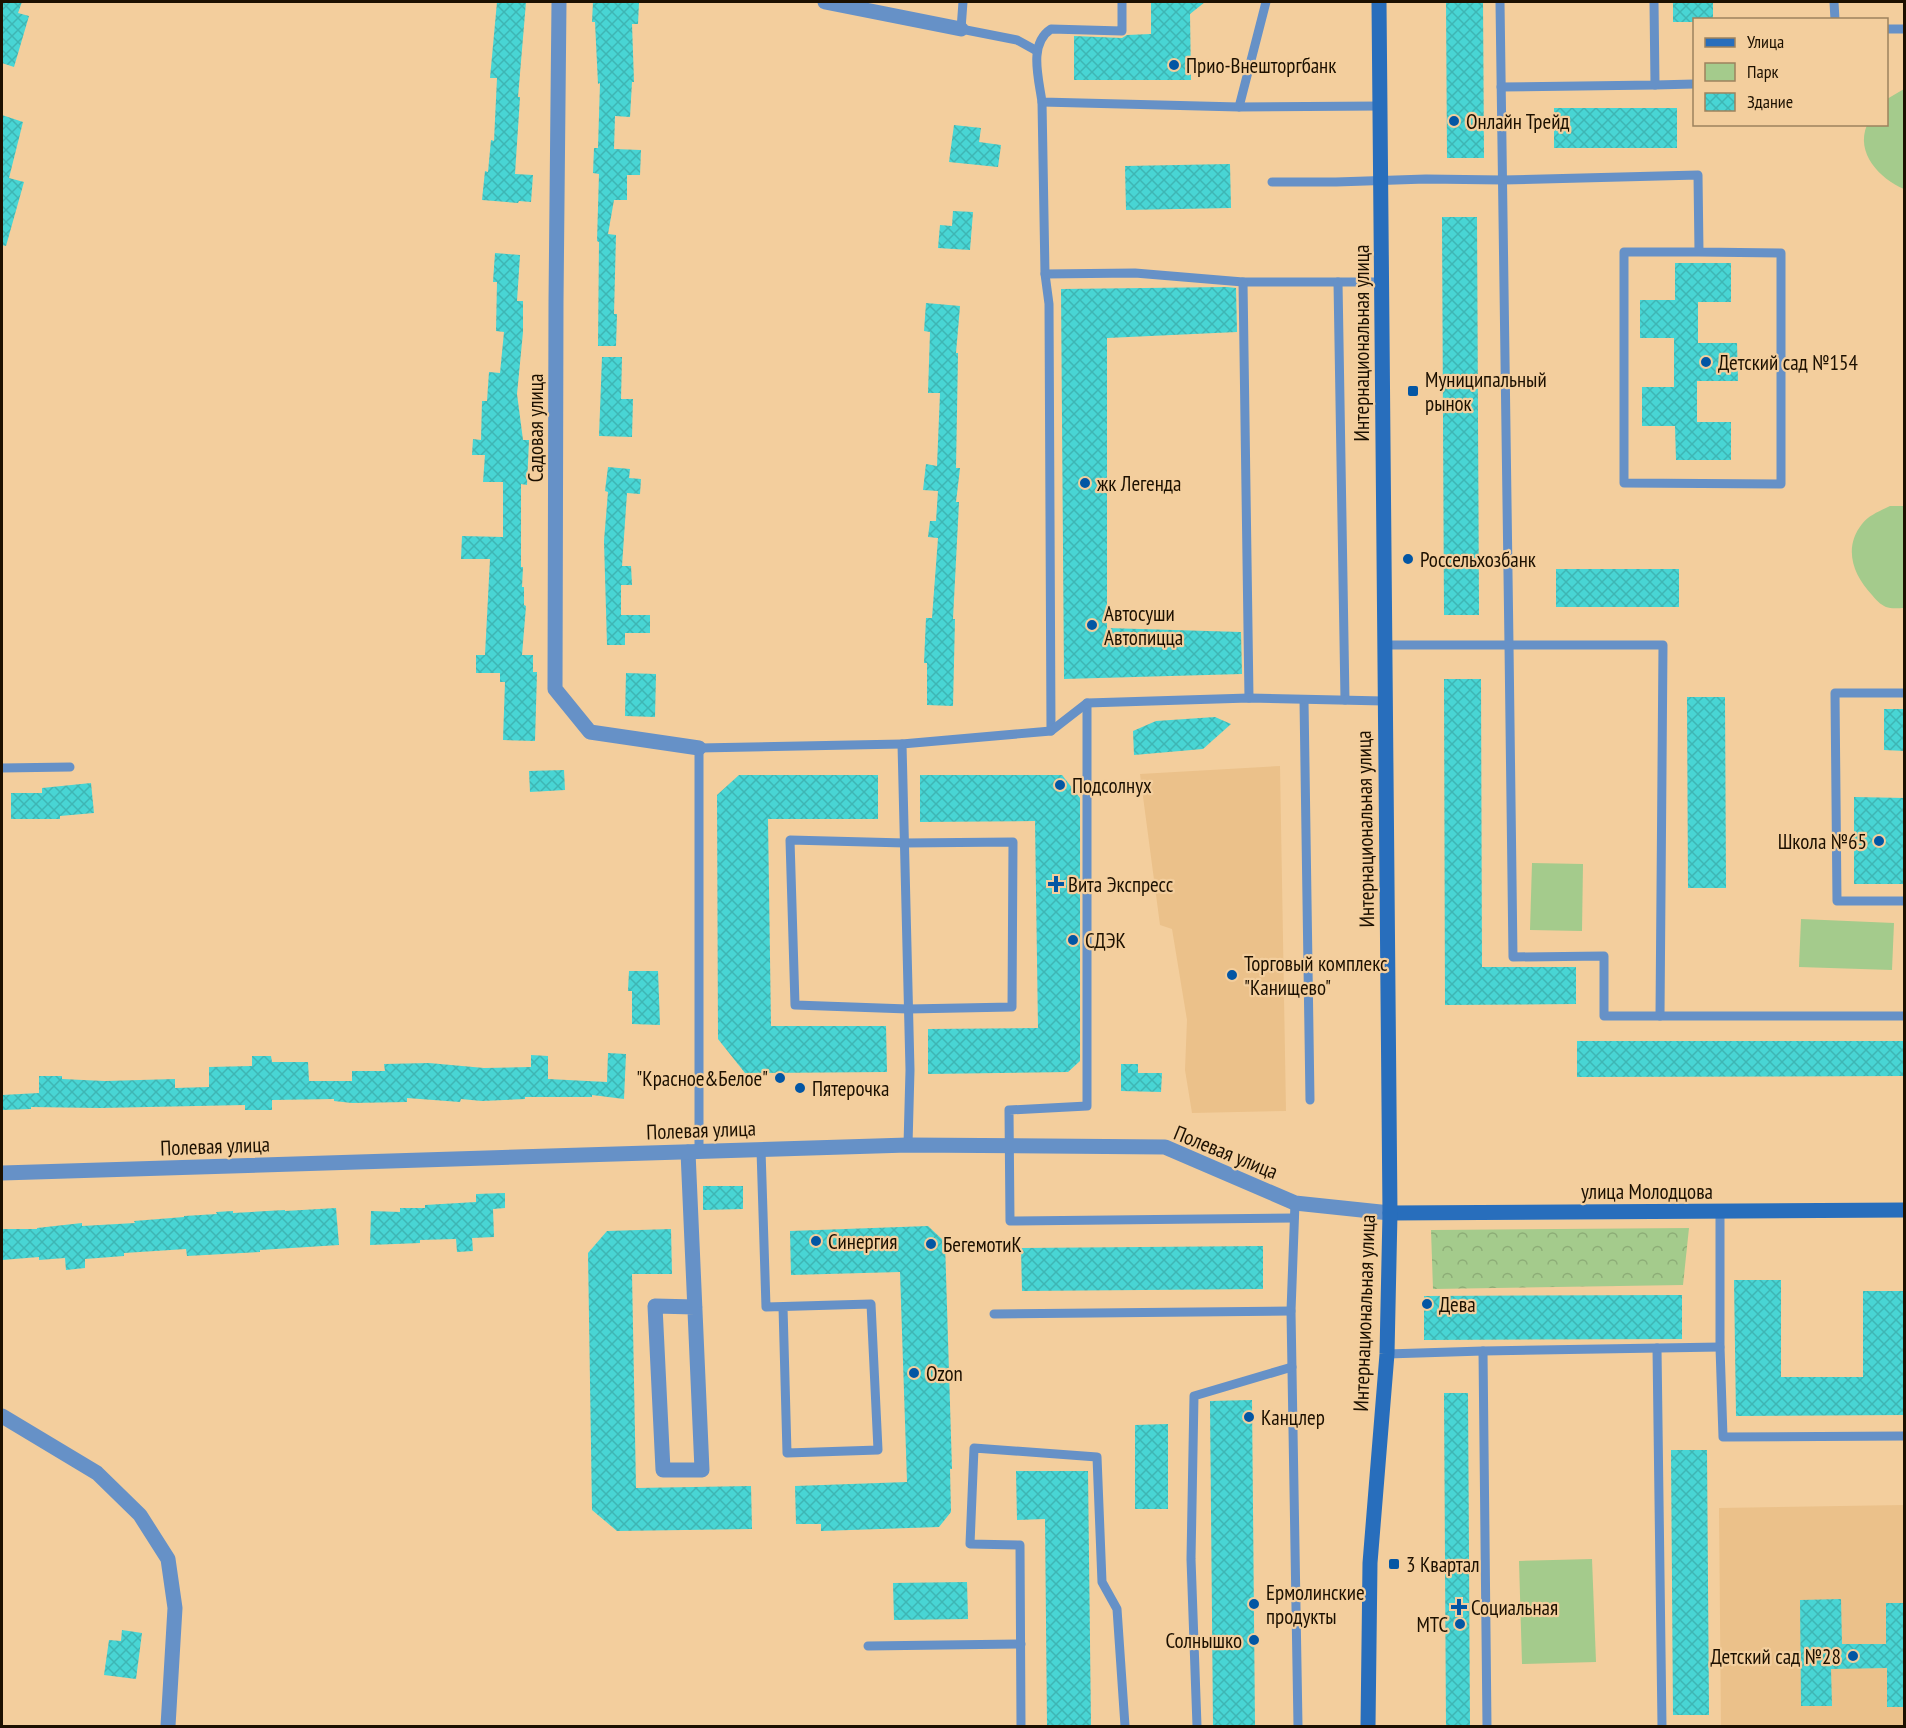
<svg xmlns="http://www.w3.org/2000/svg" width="1906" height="1728" viewBox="0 0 1906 1728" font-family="'PT Sans Narrow',sans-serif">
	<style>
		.built { fill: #ebc18a }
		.green { fill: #a4cb8c }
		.forest { fill: url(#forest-crowns) }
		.building { fill: url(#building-cross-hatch) }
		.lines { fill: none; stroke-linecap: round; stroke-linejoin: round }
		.lane { stroke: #6691c7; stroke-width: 9 }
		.street { stroke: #6691c7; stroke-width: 15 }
		.secondary { stroke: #286ebc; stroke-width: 15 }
		.poi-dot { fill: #0356a4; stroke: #f3ce9d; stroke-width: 2 }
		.labels { text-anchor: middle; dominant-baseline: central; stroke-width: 4.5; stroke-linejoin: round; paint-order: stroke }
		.poi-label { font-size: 21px; fill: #1c1000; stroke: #f3ce9d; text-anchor: start }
		.street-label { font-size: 21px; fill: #1c1000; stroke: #f3ce9d }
	</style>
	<defs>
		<pattern id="forest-crowns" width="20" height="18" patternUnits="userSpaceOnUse" patternTransform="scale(1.5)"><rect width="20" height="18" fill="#a4cb8c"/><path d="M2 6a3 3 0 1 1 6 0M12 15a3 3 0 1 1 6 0" fill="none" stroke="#8dad77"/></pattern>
		<pattern id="building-cross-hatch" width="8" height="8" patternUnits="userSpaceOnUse" patternTransform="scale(1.5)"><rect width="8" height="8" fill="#48d5d4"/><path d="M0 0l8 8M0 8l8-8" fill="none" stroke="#3eb6b4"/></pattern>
	</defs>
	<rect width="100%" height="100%" fill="#f3ce9d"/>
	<g class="built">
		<path d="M1280,766L1286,1111L1192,1113L1185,1070L1187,1020L1172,929L1160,925L1140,774Z"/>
		<path d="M1904,1505V1726H1721L1719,1508Z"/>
	</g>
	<g class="green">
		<path d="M1904,89V189C1880,179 1855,153 1867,125L1886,124L1887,99Z"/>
		<path d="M1890,506H1904V608C1899,608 1891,609 1886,607C1881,605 1875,599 1872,595C1853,575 1843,548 1862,524C1869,515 1880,511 1890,506Z"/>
		<path d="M1532,863L1583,864L1582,931L1530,930Z"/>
		<path d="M1801,919L1894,923L1892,970L1799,967Z"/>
		<path d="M1592,1559L1596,1662L1522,1664L1519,1561Z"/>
	</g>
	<path class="forest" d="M1689,1228L1683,1285L1433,1289L1431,1230Z"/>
	<g class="building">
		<path d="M2,2H22L18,13L29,16L14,67L2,63Z"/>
		<path d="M497,2H526L518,97H520L515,174L533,175L531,202L519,201L518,203L482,200L485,171L488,172L491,140L494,141L497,78H490Z"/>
		<path d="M593,2H639L638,24H632L634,82H632L630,117L615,116L614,149L641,150L640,175H627V200H614L608,234L616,235L614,314H617L616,346H598L599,242L597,241L599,174L593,173L594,148H598L600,83L598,84L595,22H592Z"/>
		<path d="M1151,2H1205L1190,14L1191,80H1074V36L1122,38L1127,35L1151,34Z"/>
		<path d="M1446,2H1483L1484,158H1447Z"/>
		<path d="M1673,2H1713V20H1695V22H1673Z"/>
		<rect x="1554" y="108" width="123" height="40"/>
		<path d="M2,115L23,122L9,178L24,182L6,246L2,245Z"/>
		<path d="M954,125L981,128L979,142L1001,145L998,167L949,162Z"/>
		<path d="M1230,164L1231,208L1126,210L1125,166Z"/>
		<path d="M953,211L973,212L970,250L938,248L940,225L952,226Z"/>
		<path d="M1442,217H1477L1479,615H1444Z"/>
		<path d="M495,253L520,255L517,301H523V332L517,394L523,440H529L527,485L521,484V567H523L522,587H524V605L526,606L522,655H533V672H537L535,741L503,740L505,682H500V673H476V655H485L490,559H461L462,536L503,537V482H483L485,455H472L473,439L481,440L482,401H487L489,372L500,373L504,332L496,331L497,282H493Z"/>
		<path d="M1675,263H1731V302H1698V343H1737L1738,381H1697V422H1731V460H1676L1675,426H1642V387H1674V338H1640V300H1675Z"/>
		<path d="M1227,287L1236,288L1237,332L1107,338V628L1241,632L1242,674L1064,679L1061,289Z"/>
		<path d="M926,303L960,306L956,353H958L956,468H960L956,502H959L953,619H955L953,706L927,705V663H924L926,618H932L938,538L928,537L930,521H936L938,491L923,490L926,464L937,466L940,393H928L930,332L924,331Z"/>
		<path d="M602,357H622L621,399H633L632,437L599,436Z"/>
		<path d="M608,467L630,469L629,478L641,479L640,494L627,493L622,566H631L632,585H621V615H650V633H625V645H607L604,541L608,492L605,491Z"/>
		<rect x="1556" y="569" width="123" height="38"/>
		<path d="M626,673L656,674L655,717L625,716Z"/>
		<path d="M1444,679H1481L1482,967H1576V1004L1445,1005Z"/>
		<path d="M1687,697H1725L1726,888H1688Z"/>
		<path d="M1884,709H1905V751L1884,750Z"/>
		<path d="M1215,717L1231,724L1203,749L1134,755L1133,731L1156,721Z"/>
		<path d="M564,770L565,790L530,792L529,771Z"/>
		<path d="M739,775H878V819H768L771,1026H886L887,1072L745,1073L718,1039L717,795Z"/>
		<path d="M920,775H1062L1080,798V1061L1068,1072L928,1074V1029L1038,1028L1035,821L920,822Z"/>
		<path d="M91,783L94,813L60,816V819H11V793H42V788Z"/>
		<path d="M1854,797L1905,798V884H1854Z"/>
		<path d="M629,971H658L660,1025L632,1024V991H628Z"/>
		<path d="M1577,1041H1905V1076L1577,1077Z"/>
		<path d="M608,1053L626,1054L624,1099L592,1095V1097H525V1099L482,1101L461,1099L460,1102L407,1098V1102L352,1103L334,1101V1099L272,1100V1110H245V1105L100,1108L31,1107V1109L2,1110V1095L39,1093V1076H62V1079L105,1081L175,1079V1088L209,1087V1067L252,1066V1056H271L272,1062H308L309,1081H352V1071H385L384,1064L429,1063L484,1068L531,1067V1055L548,1056V1079L607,1082Z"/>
		<path d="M1121,1064H1138V1073H1162L1161,1092L1121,1091Z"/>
		<path d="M703,1186H743V1209L703,1210Z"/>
		<path d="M505,1193V1208L493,1209L494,1237L472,1238L473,1251L457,1252L456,1239L420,1240V1243L370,1245L371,1211L400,1212V1208H425V1205L476,1202V1194Z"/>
		<path d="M336,1208L339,1245L260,1250V1252L187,1256L186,1249L124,1253V1256L85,1259V1268L66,1270L65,1258L39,1260V1257L2,1260V1229H37V1228L82,1223V1226L135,1223L134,1221L184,1217V1216L217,1214L216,1212L233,1211V1213L285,1210V1211Z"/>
		<path d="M928,1226L945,1242L952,1469H950L951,1512L939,1527L821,1531V1524H796L795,1486L907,1482L900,1272L791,1275L790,1231Z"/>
		<path d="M671,1229L672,1274H632L636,1488L751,1486L752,1529L617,1531L592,1510L588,1253L607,1231Z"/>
		<path d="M1263,1246V1289L1022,1291L1021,1248Z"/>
		<path d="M1734,1280H1781V1377H1863V1291H1905V1415L1736,1416Z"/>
		<path d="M1682,1295V1339L1424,1340V1296Z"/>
		<path d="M1444,1393H1468L1470,1726H1446Z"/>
		<path d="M1252,1400L1255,1726H1213L1210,1401Z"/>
		<path d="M1168,1424V1509H1135V1425Z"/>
		<path d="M1671,1450H1707L1709,1715H1673Z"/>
		<path d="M1016,1471H1088L1091,1726H1047L1045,1519L1017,1520Z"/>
		<path d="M967,1582L968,1619L894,1620L893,1583Z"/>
		<path d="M1841,1599L1842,1644H1886V1603H1905V1707H1887V1668L1831,1669L1832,1706H1801L1800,1600Z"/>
		<path d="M122,1630L142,1633L136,1679L104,1675L109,1640L121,1641Z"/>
	</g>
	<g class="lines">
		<g class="lane">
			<path d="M963,2L961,29L1017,40L1037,51"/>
			<path d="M1122,2V31L1051,29C1028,44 1039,79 1042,102L1239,107L1380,106"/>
			<path d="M1500,2L1509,645H1663L1660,1016"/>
			<path d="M1834,2L1835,20"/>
			<path d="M1886,29H1904"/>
			<path d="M1655,85L1694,84"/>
			<path d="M1501,87L1655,85L1654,2"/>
			<path d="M1042,102L1045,274L1049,304L1051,731"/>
			<path d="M1239,107L1266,2"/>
			<path d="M1272,182H1336L1426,179L1503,180L1698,175L1699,252L1781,253V484L1624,483V252H1699"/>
			<path d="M1045,274L1135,273L1243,282H1382"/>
			<path d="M1243,282L1249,698"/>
			<path d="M1338,282L1345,700"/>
			<path d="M1384,645H1509L1513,957L1604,956V1016H1904"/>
			<path d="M1904,693H1835L1837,901H1904"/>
			<path d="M1304,700L1310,1100"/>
			<path d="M1087,703V1106L1009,1110L1010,1221L1294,1218"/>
			<path d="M2,768L70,767"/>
			<path d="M790,840L905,843L1013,842L1012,1007L908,1009L795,1005Z"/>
			<path d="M908,1145L910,1070L902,744L1051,731L1087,703L1249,698L1384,701"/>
			<path d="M761,1150L766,1307L871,1304L878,1450L787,1453L783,1307"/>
			<path d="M699,1151V748L902,744"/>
			<path d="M1295,1203L1291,1311L1298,1726"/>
			<path d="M1720,1211V1347L1723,1437L1904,1436"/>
			<path d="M994,1314L1291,1311"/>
			<path d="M1657,1348L1662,1726"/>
			<path d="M1483,1351L1487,1726"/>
			<path d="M1387,1354L1483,1351L1720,1347"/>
			<path d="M868,1646L1021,1644"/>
			<path d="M1021,1726L1020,1545L970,1544L974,1448L1097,1457L1102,1582L1117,1609L1125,1726"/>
			<path d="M1197,1726L1191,1559L1194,1396L1292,1367"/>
		</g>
		<g class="street">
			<path d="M559,2L556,302L555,689L590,732L699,748"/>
			<path d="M825,2L961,29"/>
			<path d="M688,1152L702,1470H663L655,1306L695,1307"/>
			<path d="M2,1173L908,1145L1165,1147L1295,1203L1390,1213"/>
			<path d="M2,1416L97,1473L140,1515L168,1559L175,1608L168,1726"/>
		</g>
		<g class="secondary">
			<path d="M1390,1213L1904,1210"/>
			<path d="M1368,1726L1370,1563L1387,1354L1390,1213L1379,2"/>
		</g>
	</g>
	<g class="poi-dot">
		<circle cx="1174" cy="65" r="6"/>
		<circle cx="1454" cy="121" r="6"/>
		<circle cx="1706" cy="362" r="6"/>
		<rect x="1407" y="385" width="12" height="12" rx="3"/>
		<circle cx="1085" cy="483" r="6"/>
		<circle cx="1408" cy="559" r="6"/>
		<circle cx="1092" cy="625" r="6"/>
		<circle cx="1060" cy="785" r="6"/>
		<circle cx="1879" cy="841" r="6"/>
		<path d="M1053 875h6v6h6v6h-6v6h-6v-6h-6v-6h6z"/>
		<circle cx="1073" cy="940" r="6"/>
		<circle cx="1232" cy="975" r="6"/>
		<circle cx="780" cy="1078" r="6"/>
		<circle cx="800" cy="1088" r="6"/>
		<circle cx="816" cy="1241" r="6"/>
		<circle cx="931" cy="1244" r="6"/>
		<circle cx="1427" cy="1304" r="6"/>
		<circle cx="914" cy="1373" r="6"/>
		<circle cx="1249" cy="1417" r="6"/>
		<rect x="1388" y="1558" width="12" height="12" rx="3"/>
		<circle cx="1254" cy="1604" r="6"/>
		<path d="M1456 1598h6v6h6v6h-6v6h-6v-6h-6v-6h6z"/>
		<circle cx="1460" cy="1624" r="6"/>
		<circle cx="1254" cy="1640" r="6"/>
		<circle cx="1853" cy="1656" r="6"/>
	</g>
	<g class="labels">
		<g class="poi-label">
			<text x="1186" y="65">Прио-Внешторгбанк</text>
			<text x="1466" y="121">Онлайн Трейд</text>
			<text x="1718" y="362">Детский сад №154</text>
			<text x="1425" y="379">Муниципальный<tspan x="1425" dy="24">рынок</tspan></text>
			<text x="1097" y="483">жк Легенда</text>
			<text x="1420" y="559">Россельхозбанк</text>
			<text x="1104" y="613">Автосуши<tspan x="1104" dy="24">Автопицца</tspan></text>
			<text x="1072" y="785">Подсолнух</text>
			<text x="1867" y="841" text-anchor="end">Школа №65</text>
			<text x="1068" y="884">Вита Экспресс</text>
			<text x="1085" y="940">СДЭК</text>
			<text x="1244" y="963">Торговый комплекс<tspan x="1244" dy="24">"Канищево"</tspan></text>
			<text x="768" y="1078" text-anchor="end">"Красное&amp;Белое"</text>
			<text x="812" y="1088">Пятерочка</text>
			<text x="828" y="1241">Синергия</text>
			<text x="943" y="1244">БегемотиК</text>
			<text x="1439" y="1304">Дева</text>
			<text x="926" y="1373">Ozon</text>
			<text x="1261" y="1417">Канцлер</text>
			<text x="1406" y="1564">3 Квартал</text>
			<text x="1266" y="1592">Ермолинские<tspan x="1266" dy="24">продукты</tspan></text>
			<text x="1471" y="1607">Социальная</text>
			<text x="1448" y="1624" text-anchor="end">МТС</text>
			<text x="1242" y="1640" text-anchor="end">Солнышко</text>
			<text x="1841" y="1656" text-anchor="end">Детский сад №28</text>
		</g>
		<g class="street-label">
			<text transform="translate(1361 343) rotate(-90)">Интернациональная улица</text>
			<text transform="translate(535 428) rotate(-90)">Садовая улица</text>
			<text transform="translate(1365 829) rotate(-91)">Интернациональная улица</text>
			<text transform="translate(701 1130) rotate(-2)">Полевая улица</text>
			<text transform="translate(215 1146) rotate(-2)">Полевая улица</text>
			<text transform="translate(1226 1152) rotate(22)">Полевая улица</text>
			<text x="1647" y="1191">улица Молодцова</text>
			<text transform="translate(1364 1313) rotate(-88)">Интернациональная улица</text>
		</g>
	</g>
	<rect width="1906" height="1728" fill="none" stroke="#1c1000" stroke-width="6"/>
	<rect x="1693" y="18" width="195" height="108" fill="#f3ce9d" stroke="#9d825e" stroke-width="1.5"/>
	<rect x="1705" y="38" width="30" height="9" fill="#286ebc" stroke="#9d825e" stroke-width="1.5"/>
	<text x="1747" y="48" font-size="18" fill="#1c1000">Улица</text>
	<rect x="1705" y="63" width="30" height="18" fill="#a4cb8c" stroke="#9d825e" stroke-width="1.5"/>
	<text x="1747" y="78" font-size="18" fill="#1c1000">Парк</text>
	<rect x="1705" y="93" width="30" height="18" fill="url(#building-cross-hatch)" stroke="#9d825e" stroke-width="1.5"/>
	<text x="1747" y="108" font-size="18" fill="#1c1000">Здание</text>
</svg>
